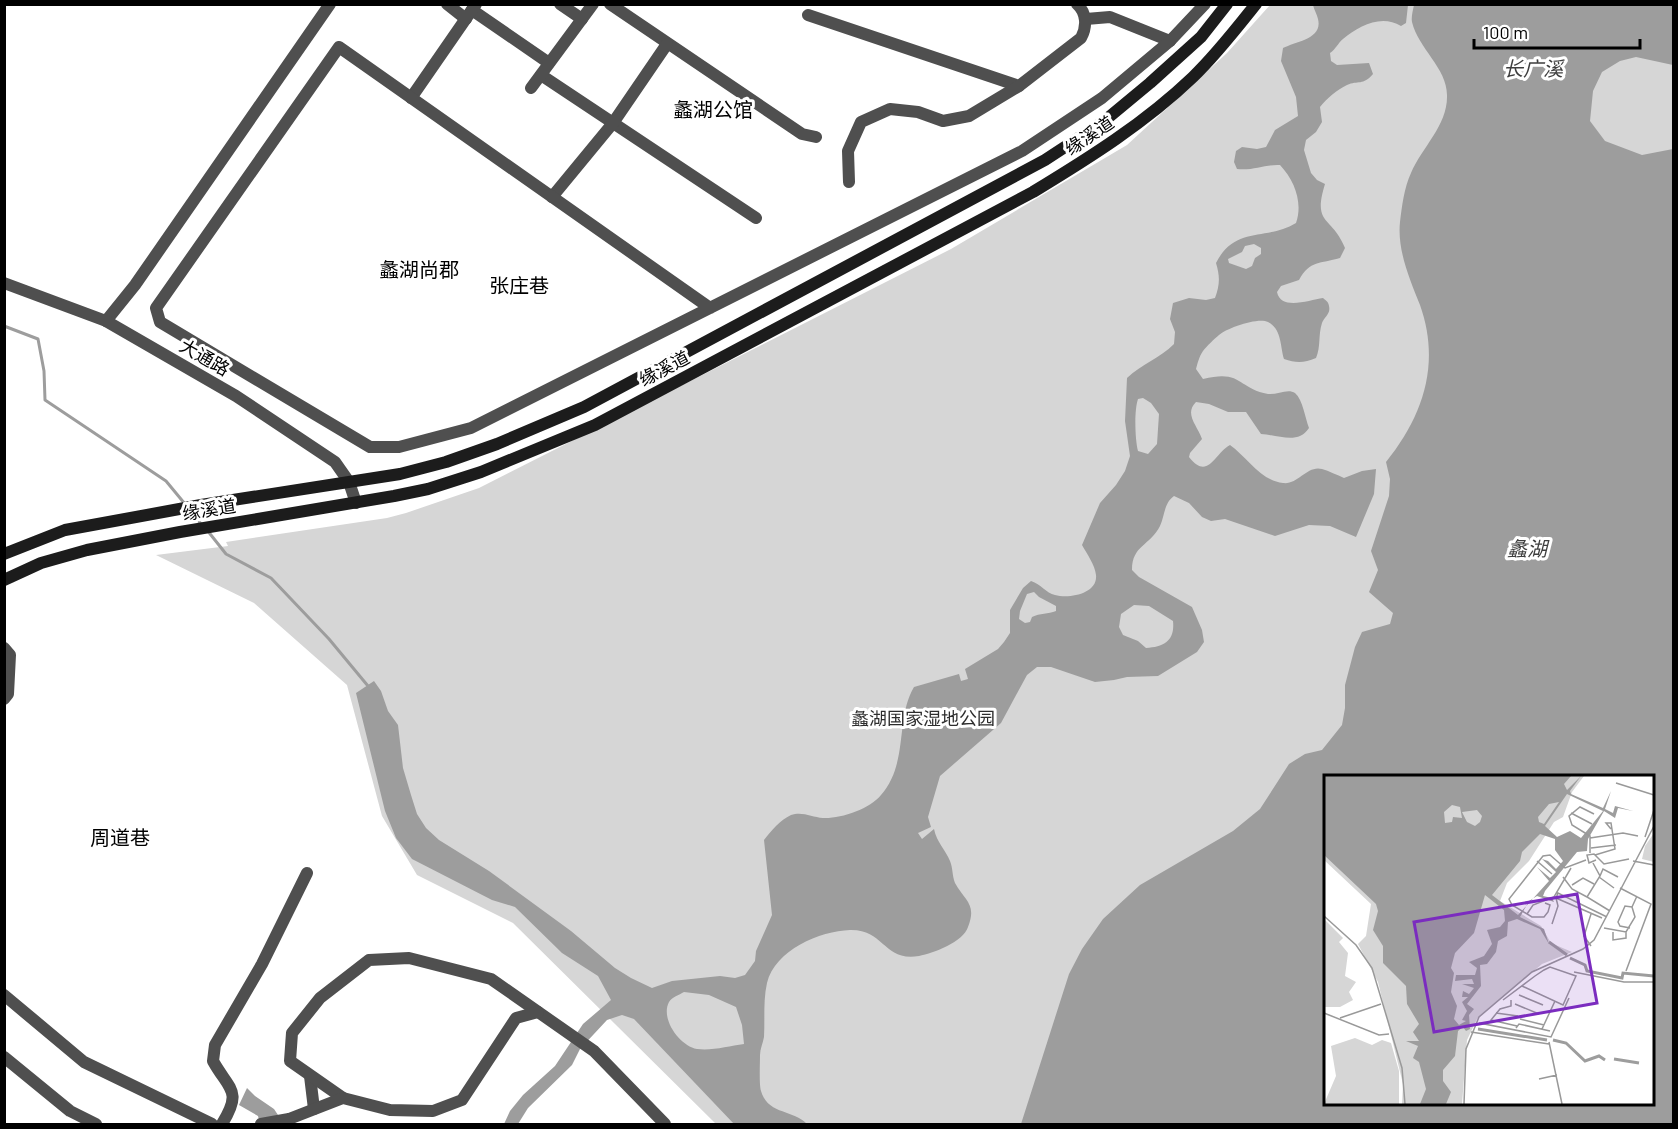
<svg xmlns="http://www.w3.org/2000/svg" width="1678" height="1129" viewBox="0 0 1678 1129" font-family="Barlow,'Noto Sans SC',sans-serif">
	<style>
		.green { fill: #d6d6d6; fill-rule: evenodd }
		.water { fill: #9d9d9d; fill-rule: evenodd }
		.lines { fill: none; stroke-linecap: round; stroke-linejoin: round }
		.stream { stroke: #9d9d9d; stroke-width: 3 }
		.minor { stroke: #4f4f4f; stroke-width: 12 }
		.tertiary { stroke: #4f4f4f; stroke-width: 12 }
		.secondary { stroke: #1c1c1c; stroke-width: 12 }
		.labels { text-anchor: middle; dominant-baseline: central; stroke-width: 6; stroke-linejoin: round; paint-order: stroke }
		.street-label { font-size: 18px; fill: #000; stroke: #fff }
		.park-label { font-size: 18px; fill: #2d2d2d; stroke: #fff }
		.water-label { font-size: 20px; font-style: italic; fill: #3e3e3e; stroke: #fff }
		.neighbourhood-label { font-size: 20px; fill: #000; stroke: #fff }
		.inset-river { fill: none; stroke: #9d9d9d; stroke-width: 3 }
		.inset-road { fill: none; stroke: #999; stroke-width: 1.5 }
		.view { fill: #7b2cbf; fill-opacity: 0.15; stroke: #7b2cbf; stroke-width: 3 }
		.inset-edge { fill: none; stroke: #000; stroke-width: 3 }
	</style>
	<rect width="100%" height="100%" fill="#fff"/>
	<path class="green" d="M1270,5H1673V1124H716L513,923L417,875L382,816L347,685L254,603L156,555L228,546L226,542L387,518L406,513L479,488L951,249L1127,145L1227,53ZM1326,776H1652V1104H1326Z"/>
	<g class="water">
		<path d="M1313,5H1408L1406,23L1401,26C1381,14 1359,26 1343,39C1338,43 1336,49 1330,53L1331,61L1337,65L1369,63L1373,74C1363,86 1358,80 1347,85C1337,90 1327,98 1320,107L1322,122L1316,132L1306,140L1304,150L1311,173L1317,180L1325,184C1312,226 1332,215 1345,248L1340,258C1320,264 1310,260 1299,280L1281,286L1277,292C1281,311 1309,300 1323,298C1326,301 1328,301 1329,306C1331,314 1324,317 1322,323C1318,335 1321,347 1316,358C1304,363 1296,363 1284,359C1280,346 1282,329 1268,322C1258,317 1227,328 1219,335C1214,339 1207,346 1203,351C1199,357 1198,362 1196,369L1203,379C1242,369 1237,388 1268,394C1277,395 1288,388 1295,393C1303,400 1305,418 1309,428C1298,445 1279,435 1261,434L1246,412H1228L1209,404L1196,402C1184,414 1197,425 1202,439L1190,453L1189,457C1208,481 1214,454 1230,445C1247,457 1261,481 1283,483C1298,485 1307,465 1322,469C1329,471 1337,475 1344,478L1362,471L1376,469L1374,494L1356,537L1330,526L1309,525L1275,536L1225,519L1211,521L1202,517L1189,503L1174,496C1164,503 1165,515 1160,526C1150,546 1132,545 1132,570L1139,577L1192,607L1202,630L1204,642L1197,652L1158,676L1127,677L1114,680L1095,682L1051,667H1037L1027,675L1001,723L940,776L928,817L931,827L918,833L922,839L934,829C937,843 945,849 950,861C953,868 952,876 955,883C965,901 977,904 968,927C963,942 934,953 919,956C883,962 885,929 850,930C820,931 775,950 767,983C763,1000 765,1020 764,1037C763,1043 760,1049 760,1055C760,1064 759,1084 761,1091C768,1115 793,1109 807,1124H734L634,1019L622,1015L607,1020L580,1049L572,1065L528,1108L518,1124H504L510,1111L523,1095L555,1066L583,1024L611,1000L598,976L562,953L515,907L492,900L412,859L396,838L385,811L356,693L374,681L381,691L388,711L398,725L403,768L411,795L417,814L426,828L439,840L489,871L571,931L615,968L631,978L652,988L672,981L720,976L735,978L745,975L755,961L756,951L772,915L764,840C771,831 780,820 791,815C802,811 812,817 823,818C840,819 870,809 881,795C909,763 895,719 914,687L959,674L961,681L968,679L965,669L998,649L1004,642L1010,633V610L1023,588L1031,581C1041,584 1046,593 1055,595C1069,599 1098,594 1096,575C1095,565 1087,554 1082,545L1100,503L1116,485L1125,471L1130,456L1125,421L1127,378C1142,364 1160,358 1174,344L1175,332L1170,319L1173,303L1189,298L1206,300L1215,298C1220,285 1220,276 1216,263C1235,225 1267,241 1296,223C1303,203 1295,181 1280,165C1265,164 1253,171 1237,169L1234,162L1236,151L1242,147L1257,149L1266,147L1275,130L1298,116L1296,97L1281,61L1283,48C1296,41 1323,39 1318,19C1317,14 1314,10 1313,5ZM1254,244L1261,248V254L1255,258L1252,266L1246,269L1229,263L1228,259L1242,252L1245,246ZM1143,398L1151,403L1159,414L1157,444L1148,454L1138,451C1135,439 1134,411 1138,399ZM1034,592L1039,597L1056,606V611C1048,614 1040,613 1032,617L1030,622L1025,623L1019,619L1020,611L1027,594ZM1134,605L1149,606L1173,621C1175,640 1165,647 1146,648L1138,641L1123,635L1119,627L1121,614ZM684,992L709,995L736,1007L742,1025L744,1044C729,1046 712,1051 697,1049C680,1046 660,1019 669,1002C672,997 679,995 684,992Z"/>
		<path d="M1414,5H1673V65L1636,57L1620,61L1602,72L1593,91L1590,121L1605,141L1642,155L1673,149V1124H1021L1069,974L1082,949L1103,919L1140,885L1233,831L1260,809L1289,764L1305,754L1322,750L1342,725L1345,708V685L1355,647L1362,632L1390,624L1393,613L1369,592L1378,570L1371,551L1389,496L1390,479L1386,462C1423,416 1441,364 1420,305C1410,280 1397,250 1400,222C1402,206 1404,188 1411,173C1422,147 1448,125 1447,95C1447,68 1418,48 1412,22C1411,17 1413,10 1414,5ZM1326,776H1652V1104H1326Z"/>
		<path d="M247,1088L255,1096L274,1109L284,1124H260L258,1116L239,1105Z"/>
	</g>
	<g class="lines">
		<g class="stream">
			<path d="M4,326L38,339L44,371L45,400L166,481L185,504"/>
			<path d="M189,510L202,525"/>
			<path d="M207,530L226,554L271,578L329,639L368,686"/>
		</g>
		<g class="minor">
			<path d="M447,4L466,19"/>
			<path d="M560,4L582,19"/>
			<path d="M610,4L802,134L816,137"/>
			<path d="M472,10L549,63"/>
			<path d="M808,15L1019,86"/>
			<path d="M1086,19L1110,17L1170,41"/>
			<path d="M541,75L756,218"/>
			<path d="M531,88L593,4"/>
			<path d="M411,98L476,4"/>
			<path d="M849,182L848,151L861,122L890,109L918,112L943,121L969,116L1019,86L1081,38C1087,27 1087,13 1077,4"/>
			<path d="M552,197L613,123L667,44"/>
			<path d="M710,308L339,47L156,308L160,322L370,447H399L471,428L1022,151L1102,98L1170,41L1205,4"/>
			<path d="M106,321L135,285L330,4"/>
			<path d="M4,648L10,655L8,694L4,699"/>
			<path d="M4,995L84,1062L212,1124"/>
			<path d="M4,1057L70,1111L96,1124"/>
			<path d="M310,1076L314,1109"/>
			<path d="M343,1098L290,1061L292,1033L320,998L369,960L409,958L491,979L594,1051L665,1124"/>
			<path d="M222,1124C243,1090 229,1090 213,1061L215,1045L262,964L307,873"/>
			<path d="M261,1124L289,1119L343,1098L390,1110L433,1111L462,1100L516,1018L538,1012"/>
		</g>
		<path class="tertiary" d="M4,283L106,321L236,396L335,462L349,482L356,503"/>
		<g class="secondary">
			<path d="M4,554L65,530L201,505L400,474L446,462L497,444L584,407L1045,160L1103,122L1150,83L1201,37L1227,4"/>
			<path d="M4,580L41,563L87,550L180,532L394,496L428,489L481,472L595,425L1033,192C1089,158 1145,123 1193,77C1216,55 1236,29 1256,4"/>
		</g>
	</g>
	<g class="labels">
		<g class="street-label">
			<text transform="translate(1089 135) rotate(-34)">缘溪道</text>
			<text transform="translate(205 357) rotate(30)">大通路</text>
			<text transform="translate(664 368) rotate(-28)">缘溪道</text>
			<text transform="translate(209 509) rotate(-9)">缘溪道</text>
		</g>
		<g class="park-label">
			<text x="923" y="718">蠡湖国家湿地公园</text>
		</g>
		<g class="water-label">
			<text x="1533" y="68">长广溪</text>
			<text x="1527" y="548">蠡湖</text>
		</g>
		<g class="neighbourhood-label">
			<text x="713" y="109">蠡湖公馆</text>
			<text x="419" y="269">蠡湖尚郡</text>
			<text x="519" y="285">张庄巷</text>
			<text x="120" y="837">周道巷</text>
		</g>
	</g>
	<g transform="translate(1324 775)">
		<rect width="330" height="330" fill="#fff"/>
		<path d="M0,1H260L248,17L239,42L230,47L205,86L183,108L176,126L217,151L227,168L248,177L218,189L153,244L143,265L138,329H78L79,309L54,207L34,169L42,161L47,129L0,85ZM330,58V87L318,84L321,71ZM0,144L19,163L15,167L24,178L21,201L32,207L25,217L29,225L16,232H0ZM31,263L48,270L58,265L67,268L75,296V329H0L12,301L7,271Z" fill="#d6d6d6"/>
		<path d="M0,1H247L240,9L243,15L257,1L246,16L247,19L279,33L287,16L281,34L289,38L291,31L309,36L294,33L291,43L280,36L264,64L263,76L253,77L221,116L219,121L228,123L230,127L213,121L205,126L196,142L220,154L225,169L216,154L193,144L184,147L183,161L174,166L172,177L163,189L156,190L157,211L143,229L150,234L145,240L146,254L142,256L139,252L134,256L131,281L119,295V306L127,317L122,329H96L102,314L95,287L89,283L94,271L82,266H95L89,257L95,249L83,229L82,211L59,188V171L49,155L54,136L52,129L0,80ZM243,19L279,36L257,63L246,56L233,62L221,51ZM235,27L220,49L215,47L214,42L225,29ZM128,30L136,32L138,43L129,42L128,47L121,48L120,37ZM153,35L158,41L156,47L151,51L143,47L138,37ZM216,59L231,64V75L239,86L232,94L224,86L218,84L232,97L226,103L213,92L225,106L194,140L168,120L196,86L198,77ZM161,120L180,135L181,146L176,152L163,155L168,169L160,181L145,187L153,193L151,200H132L131,206L148,204L150,209H138L150,213L145,219L139,216L138,222H144L138,227L143,236L138,245L142,246L135,250L130,244L133,231L127,217L130,198L127,193L131,178L150,158Z" fill="#9d9d9d" fill-rule="evenodd"/>
		<path class="inset-river" d="M225,167L243,180M246,183L261,190L263,196L298,203L299,198L330,201M154,254L223,265M229,265L242,268L261,286L275,281L281,285M290,284L315,288"/>
		<path class="inset-road" d="M292,8L330,20M247,38L268,49M321,62L330,35M266,63L299,58L314,61M267,73L292,70M266,78V61L248,50L245,41L256,32L270,39M271,80L291,74L287,48H282L287,54M272,85L265,88L263,80L270,79L280,89L305,84M213,86L228,99M309,86L330,90M269,88L276,101L263,122L286,136M276,101L279,94L294,102M239,102L248,114L263,122M275,102L290,113M248,110L259,103L270,109M296,113L327,129L302,196M221,128L226,130L224,137L220,142H208L188,130L185,124L219,81L226,80L241,93L262,85M203,139L209,130L230,122L247,93M267,139L260,161L267,171M0,141L32,170L48,193L78,293L81,329M278,143L232,123L234,118L283,142M228,149L234,131L232,123M280,153L302,157L311,142L308,132L313,121M306,153L296,151L294,147L301,131L308,132M289,157V165L302,163V157M250,197L300,207H330M195,220L219,230M179,225L211,201L220,195L226,192L252,201L239,230L198,211M187,225V231L176,234L167,245L193,251M191,229L215,239M0,238L55,260L65,259M172,238L194,241M16,243L57,229M196,244L220,250M155,248L227,262L245,223M192,253L195,249L226,256M218,254L231,226M147,257L225,269M225,267L238,329M215,304L233,300M140,329L142,274L155,242L208,197L259,174L270,165L330,51"/>
		<path class="view" d="M253,119L273,228L110,257L90,147Z"/>
		<rect width="330" height="330" class="inset-edge"/>
	</g>
	<rect width="1678" height="1129" fill="none" stroke="#000000" stroke-width="12"/>
	<path d="M1474 39v9h166v-9" fill="none" stroke="#000000" stroke-width="3"/>
	<text x="1483" y="39" font-size="18" fill="#000000" stroke="#ffffff" stroke-width="4.5" paint-order="stroke">100 m</text>
</svg>
